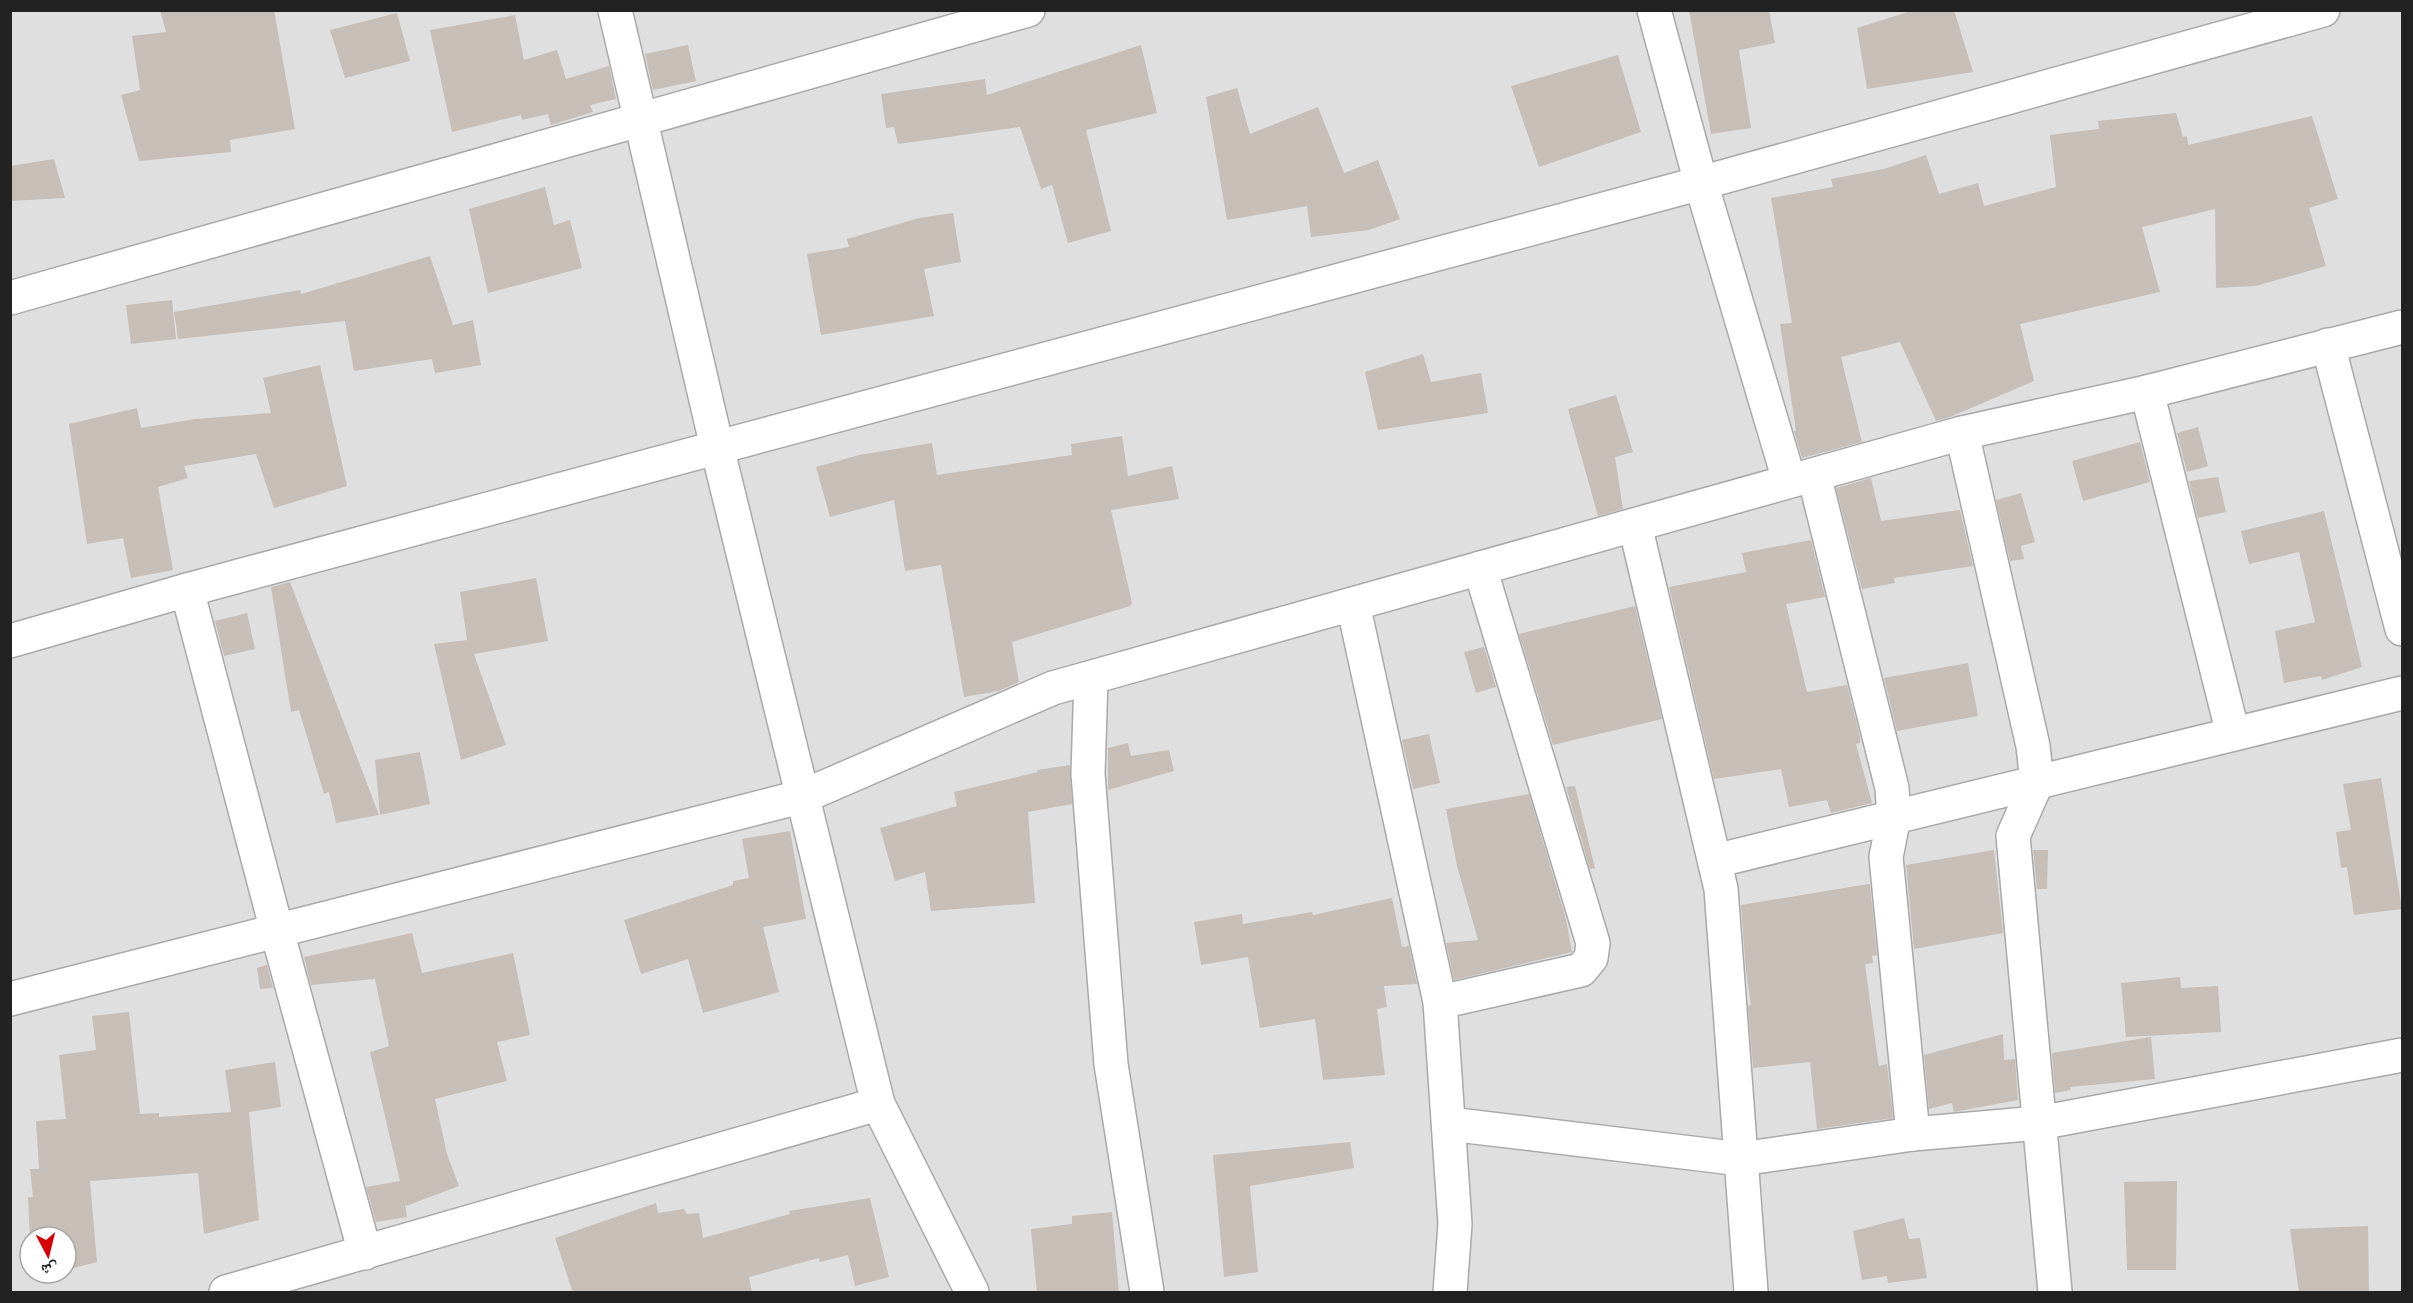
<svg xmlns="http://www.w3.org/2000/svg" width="2413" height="1303" viewBox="0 0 2413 1303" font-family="'DM Sans','Noto Naskh Arabic',sans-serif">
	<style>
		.residential { fill: #e0dfdf; fill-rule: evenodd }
		.building { fill: #c7beb7 }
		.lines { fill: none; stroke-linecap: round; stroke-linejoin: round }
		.minor-casing { stroke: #a9a9a9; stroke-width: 36 }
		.minor { stroke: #fff; stroke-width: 33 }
	</style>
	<rect width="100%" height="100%" fill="#f2efe9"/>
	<path class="residential" d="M10,11H2402V1292H11ZM30,1237H66V1273H30Z"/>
	<g class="building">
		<path d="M160,10H274L295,129L230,140L231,152L139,161L121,95L140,90L132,36L166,32Z"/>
		<path d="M1689,10H1769L1775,43L1739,50L1751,128L1711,134Z"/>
		<path d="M1914,10H1954L1973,72L1867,89L1857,28Z"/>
		<path d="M397,13L410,61L345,78L330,30Z"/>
		<path d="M515,15L524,60L557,50L566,79L609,66L616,99L590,105L593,112L551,125L548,114L522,120L521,115L452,132L430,30Z"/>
		<path d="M688,45L696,81L653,90L645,54Z"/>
		<path d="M1141,45L1157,113L1086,130L1111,231L1068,243L1052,185L1041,189L1020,127L898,144L894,127L886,128L881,94L985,79L987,95Z"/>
		<path d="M1618,55L1641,132L1539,167L1511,86Z"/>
		<path d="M1237,88L1250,134L1318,107L1344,173L1378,160L1400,219L1369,230L1311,237L1307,206L1227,220L1206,97Z"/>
		<path d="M2176,113L2183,137L2187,136L2188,145L2312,116L2338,199L2309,208L2326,266L2256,286L2216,288L2215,209L2142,227L2160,292L2020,324L2034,381L1950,417L1936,421L1900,342L1841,357L1862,442L1802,458L1794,431H1796L1780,324L1792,323L1771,198L1833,187L1831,179L1884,169L1926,155L1939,194L1978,183L1984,206L2056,187L2050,135L2099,129L2098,121Z"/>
		<path d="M54,159L65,198L10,201V166Z"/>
		<path d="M545,187L554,225L570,220L582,268L488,293L469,209Z"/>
		<path d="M953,213L961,262L924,269L934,316L821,335L807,254L849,247L847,239L919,218Z"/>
		<path d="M430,256L453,325L473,320L481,365L435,373L432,359L354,371L345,321L178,339L174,312L300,290L301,294Z"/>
		<path d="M172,300L176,339L131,344L126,305Z"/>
		<path d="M1423,354L1431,382L1481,373L1488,413L1378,430L1365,372Z"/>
		<path d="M320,365L347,486L274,508L256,454L184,466L188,478L158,487L173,570L131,578L123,538L87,544L69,424L137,408L141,428L195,419L271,413L263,378Z"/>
		<path d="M1616,395L1633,452L1615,457L1623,509L1598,516L1568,409Z"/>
		<path d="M2198,427L2208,466L2187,472L2177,433Z"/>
		<path d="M1122,436L1128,476L1172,466L1179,499L1111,510L1132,603L1130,606L1012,642L1019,682L998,691L964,697L941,565L905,571L894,500L830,517L816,467L859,455L932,443L937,475L1072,455L1071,444Z"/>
		<path d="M2140,442L2150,482L2083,501L2072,461Z"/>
		<path d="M2218,477L2226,512L2198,518L2189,481Z"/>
		<path d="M1871,478L1881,521L1960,510L1973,566L1894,578L1895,583L1862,589L1836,488Z"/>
		<path d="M2021,493L2035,542L2021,546L2024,559L2010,561L1996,500Z"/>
		<path d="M2324,511L2362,667L2322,680L2321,676L2284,683L2275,631L2315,622L2299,552L2249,564L2241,531Z"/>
		<path d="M1811,540L1825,597L1786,604L1807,692L1847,685L1860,737V743L1856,744L1872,803L1831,813L1827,800L1789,807L1781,769L1714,779L1669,587L1746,572L1742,553Z"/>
		<path d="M536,578L548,641L474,654L506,745L461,760L434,644L467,640L460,592Z"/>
		<path d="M290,582L379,815L336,823L329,792L324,794L299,710L291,712L271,587Z"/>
		<path d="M1635,606L1662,719L1553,745L1519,634Z"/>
		<path d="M247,613L255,649L224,656L215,621Z"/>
		<path d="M1484,647L1496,687L1476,693L1464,652Z"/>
		<path d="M1968,663L1978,716L1897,731L1884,678Z"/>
		<path d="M1429,734L1440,783L1413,789L1402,740Z"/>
		<path d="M1128,743L1131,756L1169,750L1174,771L1108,790V748Z"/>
		<path d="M420,752L430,804L380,815L375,760Z"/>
		<path d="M1070,765L1072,804L1028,812L1035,903L931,911L925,872L895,881L880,828L957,806L954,792L1038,772L1037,770Z"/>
		<path d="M2381,778L2402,909L2354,915L2347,867L2341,868L2336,832L2351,830L2343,784Z"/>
		<path d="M1575,786L1595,868L1590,869L1566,787Z"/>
		<path d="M1529,794L1566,919L1572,952L1454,980L1446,943L1478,940L1457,866L1446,809Z"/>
		<path d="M790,831L806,919L763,927L779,992L703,1013L688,959L641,974L624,920L733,885V881L749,878L742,839Z"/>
		<path d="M1994,850L2003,933L1914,949L1906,865Z"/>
		<path d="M2033,850H2048L2047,889H2037Z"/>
		<path d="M1868,884H1870L1877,955L1872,956L1873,963L1865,964L1877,1054L1879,1066L1887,1064L1893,1118L1817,1129L1810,1062L1753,1068L1748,1006L1751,1005L1746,972L1741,905Z"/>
		<path d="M1392,898L1402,947L1409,946L1417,984L1384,986L1387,1007L1377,1009L1385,1075L1323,1080L1315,1019L1260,1028L1248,957L1201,965L1194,922L1242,914L1243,924L1312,912L1313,915Z"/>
		<path d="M412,933L422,973L513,953L530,1035L497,1042L507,1081L435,1099L447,1154L459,1186L406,1206L404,1198L407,1217L376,1222L366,1187L400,1181L370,1052L389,1046L375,979L311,985L304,957Z"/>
		<path d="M267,965L273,988L260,989L257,968Z"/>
		<path d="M2180,977L2181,988L2218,986L2221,1032L2126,1037L2121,983Z"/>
		<path d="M129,1012L140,1114L159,1113V1117L231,1112L225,1070L275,1062L281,1107L249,1112L259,1220L204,1234L198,1173L90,1181L97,1262L66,1270V1237H30L28,1197H33L30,1169H39L36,1121L66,1119L59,1055L96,1050L92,1016Z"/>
		<path d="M2003,1034L2004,1060L2015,1059L2018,1100L1959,1111L1954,1112L1952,1103L1929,1109L1924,1055Z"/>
		<path d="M2151,1037L2155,1079L2070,1087L2071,1090L2055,1093L2052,1053Z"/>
		<path d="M1350,1142L1354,1168L1250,1186L1258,1272L1224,1277L1213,1155Z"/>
		<path d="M2177,1181L2176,1270H2127L2124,1182Z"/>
		<path d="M870,1198L889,1277L855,1286L848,1255L820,1262L819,1258L749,1277L752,1293H573L555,1238L656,1203L658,1213L684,1209L687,1214L699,1213L703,1238L790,1214L789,1211Z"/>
		<path d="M1112,1212L1119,1293H1037L1031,1229L1072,1224V1216Z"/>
		<path d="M1904,1218L1909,1239L1920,1238L1927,1278L1888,1283L1887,1276L1862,1280L1853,1231Z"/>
		<path d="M2368,1226L2369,1293H2299L2290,1229Z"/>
	</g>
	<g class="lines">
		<defs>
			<g id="minor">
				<path d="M615,10L717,447L878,1104L972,1292"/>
				<path d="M1654,10L1701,183L1789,480"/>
				<path d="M10,298L1028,10"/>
				<path d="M2328,345L2402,629"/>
				<path d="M2147,392L2233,734"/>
				<path d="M1962,433L2033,746L2037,782L2013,836L2055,1292"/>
				<path d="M1814,475L1892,788L1894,817L1886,857L1913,1134"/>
				<path d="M1635,525L1721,889L1751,1292"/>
				<path d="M187,590L277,931L365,1253"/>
				<path d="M1353,604L1440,1002L1455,1224L1450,1292"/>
				<path d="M10,641L187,590L1701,183L2323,10"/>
				<path d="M1091,678L1088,774L1111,1064L1147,1292"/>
				<path d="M1715,861L2402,693"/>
				<path d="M10,999L804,796L1053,688L1962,433L2147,392L2402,327"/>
				<path d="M1440,1002L1581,970L1591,958L1593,943L1480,568"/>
				<path d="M1449,1124L1741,1159L1913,1134L2039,1123L2402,1055"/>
				<path d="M226,1292L878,1104"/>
			</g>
		</defs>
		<use href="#minor" class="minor-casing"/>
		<use href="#minor" class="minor"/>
	</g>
	<rect width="2413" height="1303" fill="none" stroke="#222222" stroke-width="24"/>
	<g transform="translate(48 1255) rotate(173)"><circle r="28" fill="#ffffff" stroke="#a7a7a7" stroke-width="1.5"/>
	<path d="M0-4.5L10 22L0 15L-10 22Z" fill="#d40007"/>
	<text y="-9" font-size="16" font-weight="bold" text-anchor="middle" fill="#222222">ش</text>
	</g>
</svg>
